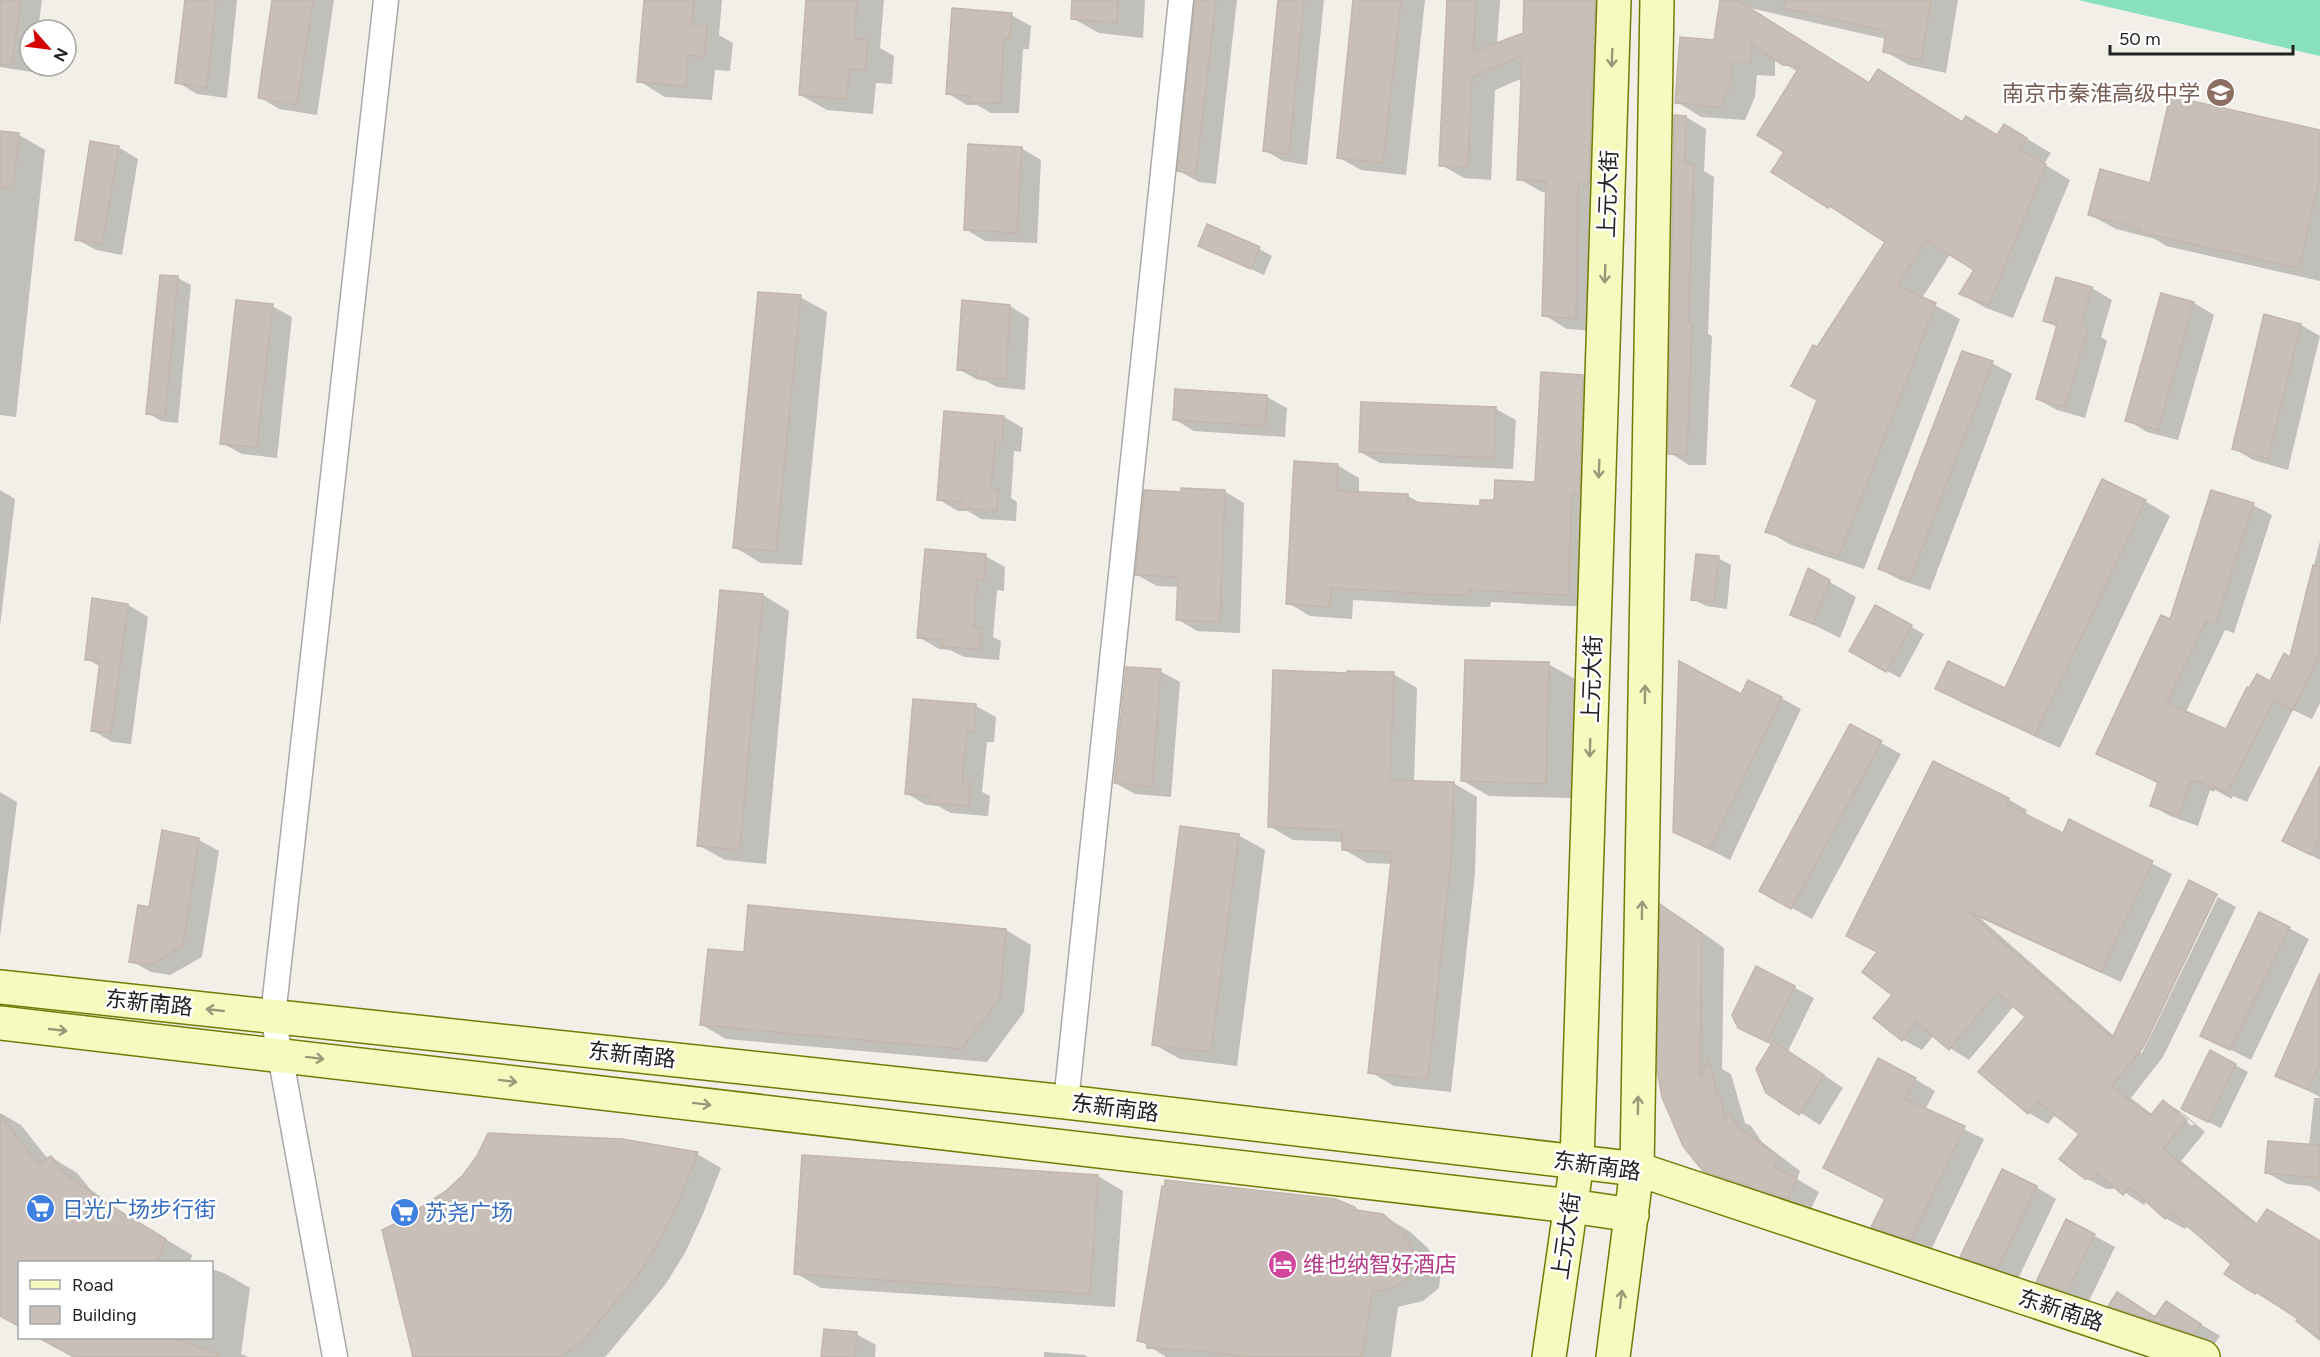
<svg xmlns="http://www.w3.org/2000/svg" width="2320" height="1357" viewBox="0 0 2320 1357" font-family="Figtree,'Noto Sans SC',sans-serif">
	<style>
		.pitch { fill: #88e0be }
		.shadow { fill: #0003; fill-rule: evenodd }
		.building { fill: #c7bfb8; stroke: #c4b6ab; stroke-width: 1.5 }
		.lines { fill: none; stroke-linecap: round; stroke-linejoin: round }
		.street-casing { stroke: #a9a9a9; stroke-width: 27 }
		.secondary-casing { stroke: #707d05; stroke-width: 36 }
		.street { stroke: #fff; stroke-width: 24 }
		.secondary { stroke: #f7fabf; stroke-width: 33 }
		.oneway { stroke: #979978 }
		.labels { text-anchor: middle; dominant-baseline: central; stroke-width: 5; stroke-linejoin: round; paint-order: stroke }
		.education-label { font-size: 22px; fill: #785e54; stroke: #fff; text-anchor: end }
		.street-label { font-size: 22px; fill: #222; stroke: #fff }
		.shop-label { font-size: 22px; fill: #366cbe; stroke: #fff; text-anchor: start }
		.hotel-label { font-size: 22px; fill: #b23c85; stroke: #fff; text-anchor: start }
	</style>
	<rect width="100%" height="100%" fill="#f2efe9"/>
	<path class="pitch" d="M2078,0H2320V56Z"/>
	<g class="shadow">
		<path d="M0,0H42L38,30H30V66H33L32,72L0,67Z"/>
		<path d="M186,0H237L227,98L197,94L177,82Z"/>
		<path d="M274,0H334L317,115L279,109L259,97Z"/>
		<path d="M645,0H722L719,35L733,43L730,71L715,70L712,100L665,97L639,81Z"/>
		<path d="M808,0H884L880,48L894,56L892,84L876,83L873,114L827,110L800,95Z"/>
		<path d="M1074,0H1145L1143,38L1099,33L1072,18Z"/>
		<path d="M1196,0H1237L1216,184L1199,182L1179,171Z"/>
		<path d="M1279,0H1324L1307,165L1283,161L1264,150Z"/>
		<path d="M1355,0H1425L1406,175L1361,170L1338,157Z"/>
		<path d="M1449,0H1500L1497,44L1524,34L1526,0H1623L1599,331L1567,329L1544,315L1547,193L1542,192L1519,179L1523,78L1495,90L1491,180L1464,178L1441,165Z"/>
		<path d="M1722,0H1958L1946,73L1909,65L1884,51L1886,39L1750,8L1870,84L1998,136L2005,126L2051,153L2044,164L2070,180L2013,318L1986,308L1961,294L1976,269L1951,253L1922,298L1960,319L1864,569L1791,545L1767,531L1818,401V349L1887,241L1829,206L1786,151L1798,72L1775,58V76L1757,75L1755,97L1745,120L1701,117L1677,102L1715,42Z"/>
		<path d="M1011,15L1031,26L1029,49H1023L1019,113H991L977,105H967L947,93Z"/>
		<path d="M1686,117L1706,129L1704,171L1714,177L1708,334L1712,336L1706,465H1689L1670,453Z"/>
		<path d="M2320,132V281L2166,246L2155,239L2116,229L2090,215L2151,184Z"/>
		<path d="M0,133L19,135L45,150L16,417L0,415Z"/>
		<path d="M118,147L138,159L122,255L96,250L76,239Z"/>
		<path d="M1021,148L1041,160L1037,243L985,241L965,229Z"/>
		<path d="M1200,245L1259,249L1272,256L1264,275Z"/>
		<path d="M178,278L191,285L178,423L161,421L148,413Z"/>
		<path d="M2057,278L2092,288L2112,300L2101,337L2107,341L2085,418L2057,410L2037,399L2058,328L2045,320Z"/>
		<path d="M2162,295L2194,303L2214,315L2178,440L2147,432L2127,420Z"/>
		<path d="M800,297L827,312L802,565L761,563L734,547Z"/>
		<path d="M272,306L292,317L277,458L242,454L222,443Z"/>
		<path d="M1010,306L1029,318L1025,390L997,387L986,381L978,380L958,369Z"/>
		<path d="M2265,315L2301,325L2320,336L2288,470L2253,460L2233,448Z"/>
		<path d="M1992,363L2012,374L1930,590L1900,580L1880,569Z"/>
		<path d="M1583,376L1605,389L1589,607L1491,602L1490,607L1454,606L1353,600L1352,619L1310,616L1288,603L1337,465L1359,478V493L1408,496L1422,504L1481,508L1537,484Z"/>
		<path d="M1267,397L1287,408L1285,437L1194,431L1174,419Z"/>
		<path d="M1362,403L1496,409L1516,420L1513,469L1380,463L1360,452Z"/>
		<path d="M1004,417L1023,428L1021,452L1014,451L1011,498L1017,502L1016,521L981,519L968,511H958L938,499Z"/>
		<path d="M0,490L15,499L0,627Z"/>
		<path d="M1224,491L1244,503L1240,633L1197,631L1177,619L1179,587L1157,586L1137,575L1182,493Z"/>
		<path d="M2145,501L2170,516L2060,748L1962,703L1937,688L2006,690Z"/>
		<path d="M2253,505L2272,515L2234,633L2225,630L2186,712L2227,731L2291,659L2320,541V703L2312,719L2293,710L2247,802L2233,796L2232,799L2215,790L2214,792L2210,790L2198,826L2170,816L2151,805L2159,784L2098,753L2171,621Z"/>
		<path d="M985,556L1005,567L1004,591L997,590L993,637L1001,641L999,660L964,657L950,650L939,649L919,637Z"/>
		<path d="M1718,558L1731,565L1727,609L1706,606L1693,599Z"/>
		<path d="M1809,570L1856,597L1840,638L1792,614Z"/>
		<path d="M722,592L763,595L789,611L766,864L725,860L698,845Z"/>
		<path d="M128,605L148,617L131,744L112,742L92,730L101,667L87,659Z"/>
		<path d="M1875,607L1924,634L1900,678L1851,651Z"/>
		<path d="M1548,664L1575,679L1572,798L1489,796L1463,781Z"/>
		<path d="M1160,671L1180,682L1171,797L1135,794L1115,783Z"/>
		<path d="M1393,674L1417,688L1414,782L1453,783L1477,797L1475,873L1451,1092L1394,1086L1370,1072L1392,864L1367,863L1343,849L1344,842L1293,840L1269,826Z"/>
		<path d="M1742,696L1781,698L1801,709L1730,860L1675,832Z"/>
		<path d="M976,706L996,717L994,742H987L982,792L990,796L988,816L951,813L938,806L926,805L906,793Z"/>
		<path d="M1850,726L1901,754L1812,919L1761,891Z"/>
		<path d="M2320,769V860L2284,840Z"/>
		<path d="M0,792L17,802L0,937Z"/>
		<path d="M2008,799L2027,810L2025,815L2064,835L2070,821L2172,874L2121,982L1980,918L2114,1036L2142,1053L2218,897L2236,907L2163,1057L2131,1098L2153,1115L2164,1102L2183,1113L2205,1132L2181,1161L2258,1224L2320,1243V1338L2300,1319L2256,1293L2233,1263L2188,1225L2185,1229L2165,1218L2147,1201L2144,1205L2115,1186L2113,1189H2106L2086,1178L2081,1133L2056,1114L2048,1124L2029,1113L2027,1017L2014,1006L1969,1060L1950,1048L1934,1035L1922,1050L1902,1039L1894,994ZM2180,1112L2194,1124L2192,1126L2180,1116Z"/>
		<path d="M1238,835L1265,850L1237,1066L1180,1059L1153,1044Z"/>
		<path d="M199,840L219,851L202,957L170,975L151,972L131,961L150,909Z"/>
		<path d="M1662,906L1683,919L1724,948L1722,1069L1731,1074L1745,1123L1751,1126L1762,1142L1800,1171L1797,1179L1819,1192L1810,1211L1727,1183L1704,1170Z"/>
		<path d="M750,907L1006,930L1031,945L1024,1012L987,1062L726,1039L702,1025L745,954Z"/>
		<path d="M2289,928L2309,939L2251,1060L2202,1035Z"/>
		<path d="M1757,968L1814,998L1788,1051L1843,1088L1820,1125L1767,1092L1772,1045L1739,1027Z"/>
		<path d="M2320,977V1097L2277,1075Z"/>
		<path d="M2235,1065L2248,1072L2221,1128L2196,1116Z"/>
		<path d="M1915,1079L1935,1091L1925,1110L1984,1139L1931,1250L1893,1238L1873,1226L1886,1199L1845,1179Z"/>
		<path d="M2314,1098H2320V1192L2310,1186L2287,1184L2267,1173L2309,1146Z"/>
		<path d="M0,1113L21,1125L48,1159L51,1157L77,1173L90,1189L125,1215L192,1255L190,1262H20L0,1309Z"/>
		<path d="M697,1154L721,1168L703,1214L685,1253L665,1285L607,1355L604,1357H415L401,1222Z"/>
		<path d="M1098,1176L1123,1191L1115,1307L821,1288L795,1273Z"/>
		<path d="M2036,1187L2056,1199L2018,1279L1982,1267L1962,1256Z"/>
		<path d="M1355,1208L1363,1213L1382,1215L1409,1231L1428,1248L1441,1271L1439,1288L1423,1301L1398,1307L1391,1357H1166L1139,1340Z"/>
		<path d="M2067,1221L2115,1247L2088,1303L2057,1292L2038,1281Z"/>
		<path d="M212,1269L224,1273L250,1288L241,1354L248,1357H76L42,1338H212Z"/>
		<path d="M2166,1303L2220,1336L2214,1345L2130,1317L2110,1305L2156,1318Z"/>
		<path d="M856,1334L876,1345L875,1357H823Z"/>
		<path d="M1044,1352L1085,1355L1088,1357H1044Z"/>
	</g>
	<g class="building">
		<path d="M0,0H21L12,65L0,64Z"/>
		<path d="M185,0H216L207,88L175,83Z"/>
		<path d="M272,0H313L297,105L258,98Z"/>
		<path d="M644,0H694L692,25L707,26L704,57L688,55L686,86L637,82Z"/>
		<path d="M806,0H857L854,39L868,40L865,70L849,69L847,99L799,95Z"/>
		<path d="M1072,0H1118L1117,23L1071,19Z"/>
		<path d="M1195,0H1216L1196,174L1177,171Z"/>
		<path d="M1278,0H1304L1289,155L1263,151Z"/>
		<path d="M1353,0H1401L1383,163L1337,158Z"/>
		<path d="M1447,0H1476L1473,52L1523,33L1524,0H1595L1589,184H1578L1576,319L1542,316L1546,181L1517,180L1522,56L1472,77L1468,167L1439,166Z"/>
		<path d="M1720,0H1737L1869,83L1878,69L1962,122L1966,116L1997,135L2004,124L2027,138L2019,150L2046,164L1989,305L1959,294L1974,270L1926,240L1897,286L1936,303L1839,556L1765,532L1817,400L1791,386L1813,345L1817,347L1885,242L1830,206L1828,208L1771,172L1784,152L1757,135L1800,66L1783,65L1751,44V63L1732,62L1731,83L1720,107L1675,103L1680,37L1714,40Z"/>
		<path d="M1785,0H1931L1921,60L1883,52L1886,31L1784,8Z"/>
		<path d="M952,8L1012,13L1010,39H1004L1000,103H970V96L946,94Z"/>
		<path d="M2170,96L2320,130V176L2299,268L2139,232L2140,228L2088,215L2100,169L2150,183Z"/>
		<path d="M1674,115L1686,116L1685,163L1694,164L1688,323H1692L1687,455L1668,454Z"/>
		<path d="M0,131L19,133L13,189L0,188Z"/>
		<path d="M90,141L119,146L102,244L75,240Z"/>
		<path d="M968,144L1022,147L1017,233L964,230Z"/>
		<path d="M1207,224L1260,247L1251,269L1198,246Z"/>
		<path d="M160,275L178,276L165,416L146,414Z"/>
		<path d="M2056,277L2092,287L2081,326L2088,328L2065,407L2036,399L2057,325L2043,321Z"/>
		<path d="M758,292L801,295L776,551L733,548Z"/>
		<path d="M2161,293L2194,302L2158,430L2125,421Z"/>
		<path d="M236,300L273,304L257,447L220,444Z"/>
		<path d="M962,300L1010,305L1006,379L976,377L977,371L957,370Z"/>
		<path d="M2264,314L2301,324L2268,459L2232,449Z"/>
		<path d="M1962,351L1993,361L1910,580L1878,569Z"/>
		<path d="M1541,372L1583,375L1580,494H1572L1568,595L1469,590V595L1431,594L1331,588L1330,607L1286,604L1294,461L1338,464L1336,491L1408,494V502L1480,506V500H1494L1495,480L1535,482Z"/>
		<path d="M1175,389L1267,395L1265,426L1173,420Z"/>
		<path d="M1361,402L1496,407L1494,458L1359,452Z"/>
		<path d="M944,411L1004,416L1002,442L995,441L991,489H998L997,511L960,508L961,502L937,500Z"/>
		<path d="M2102,479L2146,500L2035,735L1935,689L1948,661L2005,688Z"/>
		<path d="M1181,488L1225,490L1220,622L1176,620L1178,577L1135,575L1144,490L1181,492Z"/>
		<path d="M2211,490L2254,503L2215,624L2206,621L2167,703L2226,729L2247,687L2249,688L2257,674L2270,681L2284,653L2290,657L2313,565L2320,566V653L2293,710L2274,700L2227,793L2214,786L2212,789L2196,780L2195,783L2191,781L2179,816L2150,806L2158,782L2096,754L2161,615L2170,619Z"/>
		<path d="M925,549L986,554L984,580L977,579L974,627L981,628L980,649L942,647L943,640L917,638Z"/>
		<path d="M1696,554L1719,556L1714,602L1691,600Z"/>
		<path d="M1808,568L1830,580L1813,624L1790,615Z"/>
		<path d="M720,590L763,594L740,850L697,846Z"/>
		<path d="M92,598L128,604L111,733L91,731L100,661L85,660Z"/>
		<path d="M1875,605L1912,625L1886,672L1849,651Z"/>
		<path d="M1465,660L1549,662L1546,784L1461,781Z"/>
		<path d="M1679,661L1741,694L1748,680L1782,697L1710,849L1673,832Z"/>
		<path d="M1126,667L1161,669L1152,787L1114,783Z"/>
		<path d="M1273,670L1347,673V671L1394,672L1390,780L1454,782L1451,859L1428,1079L1368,1073L1392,852L1342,850V830L1268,827Z"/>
		<path d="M913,699L976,704L974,732L967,731L962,782L970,783L969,806L930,803L931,796L905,794Z"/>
		<path d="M1850,724L1882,741L1791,909L1759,891Z"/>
		<path d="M1933,761L2009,798L2006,804L2063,833L2069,819L2153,861L2101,972L1966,910L2112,1038L2189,880L2217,894L2144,1046L2112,1086L2150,1116L2163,1100L2187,1120L2163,1149L2256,1225L2267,1209L2320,1241V1340L2296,1321L2298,1319L2257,1292L2255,1294L2224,1274L2231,1264L2171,1212L2165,1219L2130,1187L2123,1195L2097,1173L2093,1179H2085L2059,1159L2079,1134L2038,1102L2028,1114L1978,1072L2025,1017L1997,992L1949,1050L1916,1022L1902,1041L1873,1018L1892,995L1862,972L1877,952L1846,936Z"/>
		<path d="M2320,766V837L2311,855L2282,841Z"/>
		<path d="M1180,826L1239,834L1211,1052L1152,1045Z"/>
		<path d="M162,830L199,838L183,946L150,965L129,962L138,905L149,907Z"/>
		<path d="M1660,904L1702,934L1700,1078L1709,1059L1717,1094L1722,1101L1724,1119L1729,1112L1739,1128L1779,1157L1774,1168L1797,1177L1788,1199L1703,1171L1683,1146L1662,1097L1657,1070Z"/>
		<path d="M748,905L1006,929L1000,998L961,1049L700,1025L708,949L744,952Z"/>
		<path d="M2259,912L2290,927L2230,1050L2200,1036Z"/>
		<path d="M1756,966L1795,986L1767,1042L1738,1028L1732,1015Z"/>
		<path d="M2320,973V1063L2308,1090L2275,1076Z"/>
		<path d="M1773,1041L1824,1075L1799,1115L1766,1093L1756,1069Z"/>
		<path d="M2210,1050L2236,1064L2208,1122L2181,1109Z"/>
		<path d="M1878,1058L1916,1078L1905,1099L1965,1126L1911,1240L1871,1227L1885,1199L1823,1168Z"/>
		<path d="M0,1115L38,1164L51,1156L63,1172L98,1198L166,1239L157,1263H20V1327L0,1316Z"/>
		<path d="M488,1133L622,1139L698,1152L679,1200L660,1239L641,1271L583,1341L559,1357H413L382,1230L400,1221L446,1191L463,1175L477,1156Z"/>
		<path d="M2268,1141L2320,1145V1178L2265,1173Z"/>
		<path d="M802,1155L1098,1175L1090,1294L794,1274Z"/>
		<path d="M2002,1169L2037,1186L1997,1269L1960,1257Z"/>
		<path d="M1165,1180L1335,1199L1355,1207L1356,1210L1383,1214L1402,1231L1415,1255L1413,1273L1397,1286L1372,1292L1362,1357H1248L1203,1351L1147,1348V1343L1137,1341L1162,1186H1165Z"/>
		<path d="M2066,1219L2095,1234L2067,1292L2036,1282Z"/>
		<path d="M2117,1292L2155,1317L2166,1301L2201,1324L2194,1334L2108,1306Z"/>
		<path d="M824,1329L857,1332L855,1357H821Z"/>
		<path d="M39,1338H173L220,1355L219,1357H74Z"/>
	</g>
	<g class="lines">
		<defs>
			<g id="street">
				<path d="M1066,1102L1181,0"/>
				<path d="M335,1357L273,1016L386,0"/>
			</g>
			<g id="secondary">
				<path d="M0,987L1066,1102L1637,1169L2203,1357"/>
				<path d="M0,1023L1571,1206L1632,1215"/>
				<path d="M1549,1357L1577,1162L1614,0"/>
				<path d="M1613,1357L1637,1169L1657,0"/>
			</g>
		</defs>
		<use href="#street" class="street-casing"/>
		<use href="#secondary" class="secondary-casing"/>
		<use href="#street" class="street"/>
		<use href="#secondary" class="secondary"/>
	</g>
	<defs><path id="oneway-shaft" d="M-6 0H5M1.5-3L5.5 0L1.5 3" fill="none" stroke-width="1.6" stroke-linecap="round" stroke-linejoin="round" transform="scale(1.5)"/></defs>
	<g class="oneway">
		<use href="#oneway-shaft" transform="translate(1612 58) rotate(92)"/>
		<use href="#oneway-shaft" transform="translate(1605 274) rotate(92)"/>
		<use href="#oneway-shaft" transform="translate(1599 469) rotate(92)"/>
		<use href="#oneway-shaft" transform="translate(1645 694) rotate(-89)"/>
		<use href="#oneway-shaft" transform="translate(1590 748) rotate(92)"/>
		<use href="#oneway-shaft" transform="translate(1642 910) rotate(-89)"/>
		<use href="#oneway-shaft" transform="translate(215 1010) rotate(-174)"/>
		<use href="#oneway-shaft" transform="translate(58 1030) rotate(6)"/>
		<use href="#oneway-shaft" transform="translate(315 1058) rotate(7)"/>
		<use href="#oneway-shaft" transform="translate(508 1081) rotate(7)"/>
		<use href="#oneway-shaft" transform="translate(702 1104) rotate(7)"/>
		<use href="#oneway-shaft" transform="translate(1638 1105) rotate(-89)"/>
		<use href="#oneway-shaft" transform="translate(1621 1299) rotate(-83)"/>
	</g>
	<defs>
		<symbol id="school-disc" viewBox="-11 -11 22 22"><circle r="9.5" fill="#8d6e63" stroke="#fff"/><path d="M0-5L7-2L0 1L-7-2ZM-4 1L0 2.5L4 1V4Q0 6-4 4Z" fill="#fff"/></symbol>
		<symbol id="supermarket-disc" viewBox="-11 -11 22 22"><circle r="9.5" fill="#3f7fe0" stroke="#fff"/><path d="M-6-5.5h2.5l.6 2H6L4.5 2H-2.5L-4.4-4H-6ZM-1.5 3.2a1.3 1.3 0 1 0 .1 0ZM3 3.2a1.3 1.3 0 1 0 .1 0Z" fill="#fff"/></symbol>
		<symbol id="hotel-disc" viewBox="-11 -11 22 22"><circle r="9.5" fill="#d1479c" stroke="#fff"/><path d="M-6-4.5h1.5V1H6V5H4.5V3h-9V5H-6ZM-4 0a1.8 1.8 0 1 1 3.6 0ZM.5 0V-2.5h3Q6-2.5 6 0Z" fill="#fff"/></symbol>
	</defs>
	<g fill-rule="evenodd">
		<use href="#school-disc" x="2204" y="76" width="33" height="33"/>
		<use href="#supermarket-disc" x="24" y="1192" width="33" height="33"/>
		<use href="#supermarket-disc" x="388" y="1196" width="33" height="33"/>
		<use href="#hotel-disc" x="1266" y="1248" width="33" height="33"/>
	</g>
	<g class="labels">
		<g class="education-label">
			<text x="2200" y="93">南京市秦淮高级中学</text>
		</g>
		<g class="street-label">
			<text transform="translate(1608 194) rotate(-88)">上元大街</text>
			<text transform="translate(1592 679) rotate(-88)">上元大街</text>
			<text transform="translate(149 1003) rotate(6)">东新南路</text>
			<text transform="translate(632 1055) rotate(6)">东新南路</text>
			<text transform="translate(1115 1108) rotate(7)">东新南路</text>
			<text transform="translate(1597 1166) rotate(8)">东新南路</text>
			<text transform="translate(1566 1236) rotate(-82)">上元大街</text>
			<text transform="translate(2061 1310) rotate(18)">东新南路</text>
		</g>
		<g class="shop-label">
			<text x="62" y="1209">日光广场步行街</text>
			<text x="425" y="1212">苏尧广场</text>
		</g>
		<g class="hotel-label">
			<text x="1303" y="1264">维也纳智好酒店</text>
		</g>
	</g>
	<rect x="18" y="1261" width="195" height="78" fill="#ffffff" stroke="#a7a7a7" stroke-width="1.5"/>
	<rect x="30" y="1280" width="30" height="9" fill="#f7fabf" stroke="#a7a7a7" stroke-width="1.5"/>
	<text x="72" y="1291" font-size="18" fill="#222222">Road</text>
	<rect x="30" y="1306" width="30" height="18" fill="#c7bfb8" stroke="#a7a7a7" stroke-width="1.5"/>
	<text x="72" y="1321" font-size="18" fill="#222222">Building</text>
	<g transform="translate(48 48) rotate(118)"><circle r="28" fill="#ffffff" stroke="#a7a7a7" stroke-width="1.5"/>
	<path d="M0-4.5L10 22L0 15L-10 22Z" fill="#d40000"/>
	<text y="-9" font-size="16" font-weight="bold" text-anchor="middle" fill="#222222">N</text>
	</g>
	<path d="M2110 45v9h183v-9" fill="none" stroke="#222222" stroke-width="3"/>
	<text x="2119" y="45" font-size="18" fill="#222222" stroke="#ffffff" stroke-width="4.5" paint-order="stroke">50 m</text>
</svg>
